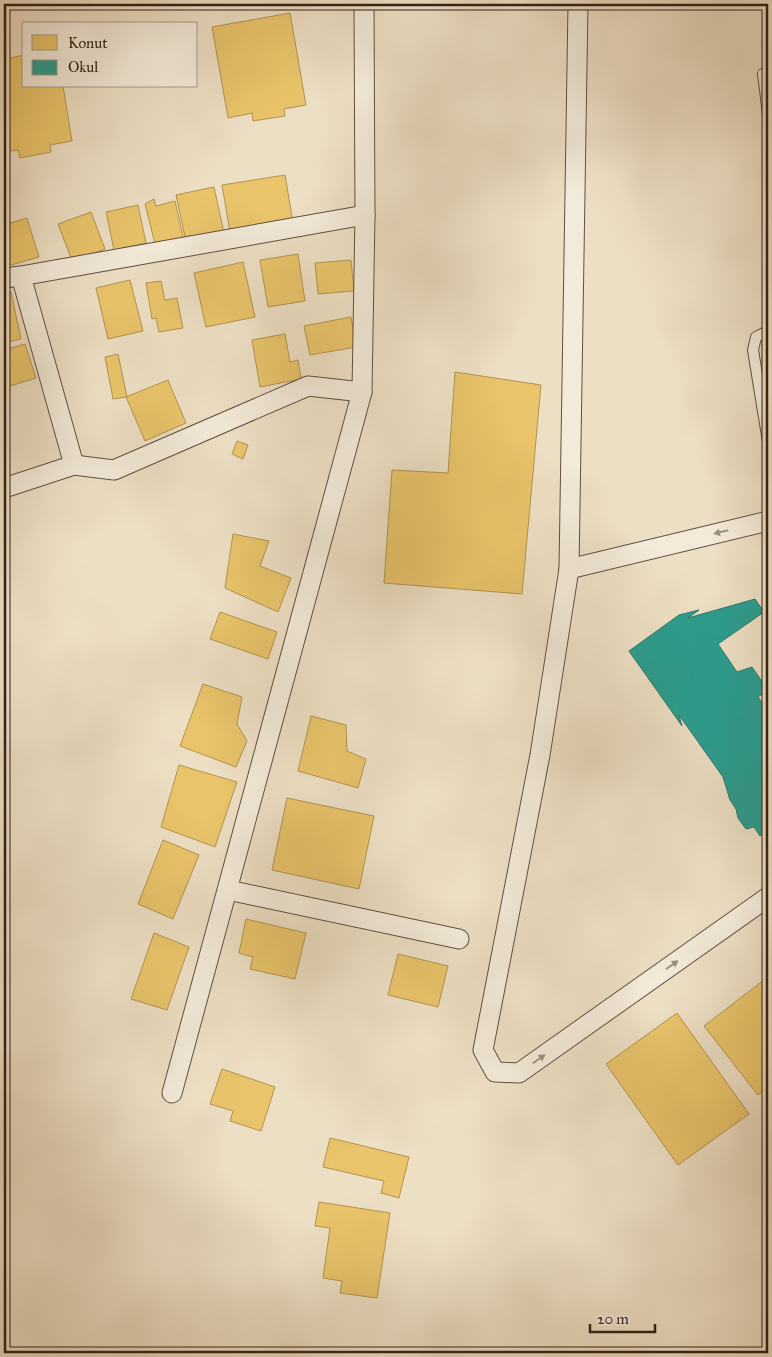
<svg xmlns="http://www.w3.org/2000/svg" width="772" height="1357" viewBox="0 0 772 1357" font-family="'IM FELL Great Primer',serif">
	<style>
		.homes { fill: #e9c46a; stroke: #b29350 }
		.schools { fill: #2a9d8f; stroke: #2c786a }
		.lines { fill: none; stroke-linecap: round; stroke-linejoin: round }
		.service-casing { stroke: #605040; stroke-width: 12 }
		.minor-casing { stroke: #605040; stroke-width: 21 }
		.service { stroke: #f3ead9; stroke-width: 10 }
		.minor { stroke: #f3ead9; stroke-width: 19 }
		.oneway { fill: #9c9080 }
	</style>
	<rect width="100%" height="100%" fill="#eddfc4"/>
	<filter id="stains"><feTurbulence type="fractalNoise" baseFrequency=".004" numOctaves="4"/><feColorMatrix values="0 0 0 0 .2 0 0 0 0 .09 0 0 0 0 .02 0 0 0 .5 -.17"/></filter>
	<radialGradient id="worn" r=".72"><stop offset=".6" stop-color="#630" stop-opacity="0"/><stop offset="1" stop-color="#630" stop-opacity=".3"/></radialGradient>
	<g class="homes">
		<path d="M290,13L306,105L284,109L285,116L253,121L252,113L228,118L212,27Z"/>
		<path d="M24,55V86H63L72,141L50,145L51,152L20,158L18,150L4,152V59Z"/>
		<path d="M285,175L293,222L230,232L222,185Z"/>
		<path d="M214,187L224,233L186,241L176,195Z"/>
		<path d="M154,199L156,206L175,201L184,240L156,248L145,204Z"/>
		<path d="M138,205L146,243L114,250L106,212Z"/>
		<path d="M91,212L105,249L72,261L58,224Z"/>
		<path d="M27,218L39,257L4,267V225Z"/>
		<path d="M298,254L305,301L268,307L260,260Z"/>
		<path d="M351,260L354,291L318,294L315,263Z"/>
		<path d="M243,262L255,317L206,327L194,273Z"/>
		<path d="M130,280L143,331L108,339L96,288Z"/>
		<path d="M161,281L165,300L177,298L183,328L159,332L156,318L152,319L146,283Z"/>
		<path d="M11,292L21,339L4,343V294Z"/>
		<path d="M351,317L356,347L310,355L304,326Z"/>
		<path d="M285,334L290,362L298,360L301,379L260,387L252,340Z"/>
		<path d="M25,344L36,378L4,388V350Z"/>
		<path d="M118,354L127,397L113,399L105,357Z"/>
		<path d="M455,372L541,385L522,594L384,583L392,470L448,473Z"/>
		<path d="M168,380L186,423L145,441L126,397Z"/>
		<path d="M237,441L248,445L243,459L232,454Z"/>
		<path d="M233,534L269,541L260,566L291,578L278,612L225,588Z"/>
		<path d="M220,612L277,632L268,659L210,639Z"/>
		<path d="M203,684L242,697L237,724L247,741L236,767L180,746Z"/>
		<path d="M311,716L346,725L347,751L366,759L358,788L298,771Z"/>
		<path d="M179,765L237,782L215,847L161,827Z"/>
		<path d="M287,798L374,816L359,889L272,870Z"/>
		<path d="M163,840L199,855L173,919L138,904Z"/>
		<path d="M246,919L306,933L295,979L250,969L253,957L239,953Z"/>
		<path d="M154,933L189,947L167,1010L131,999Z"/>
		<path d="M398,954L448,966L438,1007L388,995Z"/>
		<path d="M764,980L768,985V1087L758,1095L704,1026Z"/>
		<path d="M677,1013L749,1114L678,1165L606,1064Z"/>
		<path d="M222,1069L275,1087L261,1131L230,1121L233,1111L210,1104Z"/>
		<path d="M330,1138L409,1157L399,1198L381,1193L384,1181L323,1167Z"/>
		<path d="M319,1202L390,1213L377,1298L340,1293L342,1281L323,1278L330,1228L315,1226Z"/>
	</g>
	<path class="schools" d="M755,599L764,612L718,644L737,672L752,667L768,690L758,697L768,711V830L760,836L754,827L746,829L738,818L736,809L730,800L723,777L679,715L682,726L629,651L679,615L699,610L688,618Z"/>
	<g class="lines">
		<defs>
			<g id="service">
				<path d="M768,73L763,74L768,114"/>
				<path d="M768,331L756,337L753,350L768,442"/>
			</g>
			<g id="minor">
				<path d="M578,4L569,569L540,755L483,1050L495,1072L519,1073L768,897"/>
				<path d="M21,276L365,215"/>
				<path d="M4,278L21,276L74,465"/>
				<path d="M4,488L74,465L114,470L308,386L362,392"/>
				<path d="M569,569L768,521"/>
				<path d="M228,890L459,939"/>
				<path d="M172,1093L362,392L365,215L364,4"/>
			</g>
		</defs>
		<use href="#service" class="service-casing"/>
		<use href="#minor" class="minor-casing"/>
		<use href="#service" class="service"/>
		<use href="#minor" class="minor"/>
	</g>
	<defs><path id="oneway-solid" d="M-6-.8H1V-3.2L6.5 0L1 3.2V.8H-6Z" transform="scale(1.25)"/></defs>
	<g class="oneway">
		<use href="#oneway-solid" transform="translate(721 532) rotate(166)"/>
		<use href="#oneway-solid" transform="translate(672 965) rotate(-35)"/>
		<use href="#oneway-solid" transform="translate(539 1059) rotate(-35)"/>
	</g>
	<rect width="772" height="1357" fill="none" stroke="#eddfc4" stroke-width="20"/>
	<rect x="5" y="5" width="762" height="1347" fill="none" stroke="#312114" stroke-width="2.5"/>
	<rect x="10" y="10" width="752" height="1337" fill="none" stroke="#312114"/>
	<rect x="22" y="22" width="175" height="65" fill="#f3ead9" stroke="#a59a8a"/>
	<rect x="32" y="35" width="25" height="15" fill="#e9c46a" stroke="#a59a8a"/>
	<text x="68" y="48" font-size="15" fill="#312114">Konut</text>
	<rect x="32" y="60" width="25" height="15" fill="#2a9d8f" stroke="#a59a8a"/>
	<text x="68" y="72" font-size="15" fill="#312114">Okul</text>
	<path d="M590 1324v8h65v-8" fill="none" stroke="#312114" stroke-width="2.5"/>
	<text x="597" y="1324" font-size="15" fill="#312114" stroke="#f3ead9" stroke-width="4" paint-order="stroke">20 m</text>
	<rect width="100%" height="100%" filter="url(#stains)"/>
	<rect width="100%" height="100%" fill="url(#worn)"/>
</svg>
